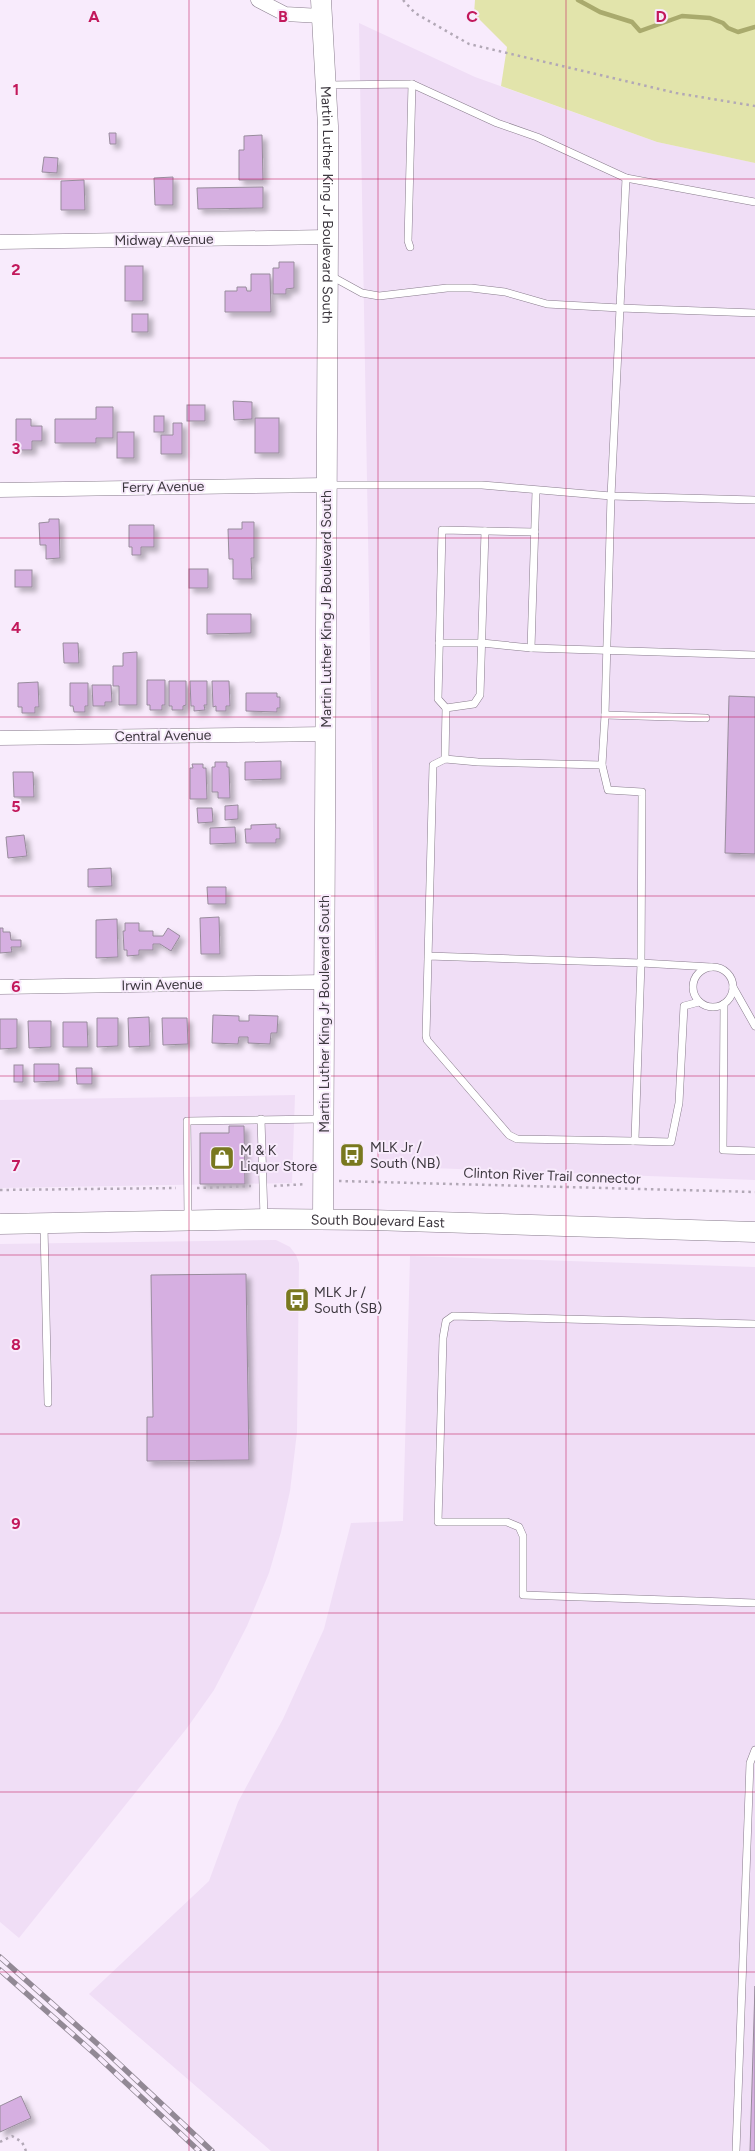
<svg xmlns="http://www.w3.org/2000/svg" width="755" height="2151" viewBox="0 0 755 2151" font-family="Figtree,sans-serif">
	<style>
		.built { fill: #f0def6 }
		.green { fill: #e2e4ab }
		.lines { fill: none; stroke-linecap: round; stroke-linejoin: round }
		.stream { stroke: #a9aa6d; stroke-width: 4.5 }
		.building { fill: #d6afe1; stroke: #988c9c; filter: url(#shadow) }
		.lane-casing { stroke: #887c8c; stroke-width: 8 }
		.street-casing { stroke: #887c8c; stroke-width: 15 }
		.secondary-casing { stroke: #887c8c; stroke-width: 21 }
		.path { stroke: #b2a8b6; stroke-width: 2.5; stroke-dasharray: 2.5 4; stroke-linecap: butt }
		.lane { stroke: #fff; stroke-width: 7 }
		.street { stroke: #fff; stroke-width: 14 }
		.secondary { stroke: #fff; stroke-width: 20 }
		.rail-casing { stroke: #928995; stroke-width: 5.5 }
		.rail { stroke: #f8ebfc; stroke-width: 4; stroke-dasharray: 11; stroke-linecap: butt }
		.grid { fill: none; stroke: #c2185b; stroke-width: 1; stroke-opacity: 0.55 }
		.labels { text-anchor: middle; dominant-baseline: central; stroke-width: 4; stroke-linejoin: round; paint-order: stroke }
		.street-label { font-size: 14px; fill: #3d383f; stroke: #f8ebfc }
		.poi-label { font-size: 14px; fill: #3d383f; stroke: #f8ebfc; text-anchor: start }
		.grid-label { font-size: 16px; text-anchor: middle; font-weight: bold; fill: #c2185b; stroke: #f8ebfc; stroke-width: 4; stroke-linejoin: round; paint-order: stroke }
	</style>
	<defs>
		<filter id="shadow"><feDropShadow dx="4.5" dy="4.5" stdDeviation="2.5" flood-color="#0004"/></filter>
	</defs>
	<rect width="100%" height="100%" fill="#f8ebfc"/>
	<g class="built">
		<path d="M359,23L475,77L657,142L755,163V1180L379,1166Z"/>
		<path d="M295,1095L292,1183L0,1188V1100Z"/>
		<path d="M276,1240L290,1247L296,1255L299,1263L297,1432L290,1491L281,1532L269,1573L247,1626L214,1690L187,1728L19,1938L0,1922V1244Z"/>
		<path d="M410,1256L755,1267V2151H271L89,1994L209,1881L238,1802L283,1719L324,1629L351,1523L403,1521Z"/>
	</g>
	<path class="green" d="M475,0H755V163L657,142L501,86L507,47L474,14Z"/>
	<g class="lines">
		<path class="stream" d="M578,0L600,12L632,22L640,31L682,16L710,18L723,23L728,28L738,32L755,27"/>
	</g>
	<g class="building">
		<path d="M109,133H116V144H110Z"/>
		<path d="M262,135L263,180H239V150H244V136Z"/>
		<path d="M44,157L58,158L57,173L42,172Z"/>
		<path d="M173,177V205H155L154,178Z"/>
		<path d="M84,180L85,210H61V181Z"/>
		<path d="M263,187V208L198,209L197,188Z"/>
		<path d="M279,262H294V288L286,289V294H273V268H279Z"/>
		<rect x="125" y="266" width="18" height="35"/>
		<path d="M251,274H270L271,312H225V291H237V287H246L247,291H251Z"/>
		<rect x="132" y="314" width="16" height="18"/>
		<path d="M233,401L252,402V419L234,420Z"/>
		<rect x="187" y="405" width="18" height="16"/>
		<path d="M96,407H113V438H96V443H55V419H96Z"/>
		<rect x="154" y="416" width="10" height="16"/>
		<rect x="255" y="418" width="24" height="35"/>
		<path d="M16,419H31V426H42V441H32V450H16Z"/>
		<path d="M173,423H182V454H161V435H173Z"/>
		<rect x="117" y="432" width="17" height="26"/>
		<path d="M49,519H59L60,558L46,559V545H40L39,523L49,522Z"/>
		<path d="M242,522H254V558H251L252,579H233V559H229L228,529H242Z"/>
		<path d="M129,525H154V547H141V555H132V547H129Z"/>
		<rect x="189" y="569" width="19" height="19"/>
		<rect x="15" y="570" width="17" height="17"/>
		<path d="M207,614H251V633L207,634Z"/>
		<path d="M63,643H78L79,663H64Z"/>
		<path d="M137,652V705H119V686H113V666H123V653Z"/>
		<path d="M147,680H165V705H162V710H150V705H147Z"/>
		<path d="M169,681H186V705L183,706V710H172V706H169Z"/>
		<path d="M190,681H207V705H204L205,710L194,711V706H191Z"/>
		<path d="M212,681H229L230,706H226V711H216V706L213,707Z"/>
		<path d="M38,682L39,707H35V713H22V707H18V683Z"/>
		<path d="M70,683H88V706H85V712H74L73,706H70Z"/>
		<path d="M92,685H111L112,702H105V706H93Z"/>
		<path d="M246,693H277V697H280V708H277V712L246,711Z"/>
		<path d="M729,696L755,697V854L725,853Z"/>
		<path d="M281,761V779L245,780V762Z"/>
		<path d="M215,762H227V767H229L230,798H218V792H212V767H215Z"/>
		<path d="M192,764H203V768H206L207,799H190V768H193Z"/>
		<path d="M13,772H33L34,797H14Z"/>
		<path d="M238,805V819L225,820V806Z"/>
		<path d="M197,808H212L213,822L198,823Z"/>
		<path d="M276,824V828H280V839H276V843H246L245,829H251V825Z"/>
		<path d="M235,827L236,843L210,844V828Z"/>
		<path d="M24,835L27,856L8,858L6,837Z"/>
		<path d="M111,868L112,886L88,887V869Z"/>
		<path d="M207,887H226V904H208Z"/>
		<path d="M219,917L220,954H201L200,918Z"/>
		<path d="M117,919L118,957L96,958V920Z"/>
		<path d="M125,923H139V931H153V936H163L168,928L180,936L171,951L160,944H153V950H139V955L127,956V950H124L123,931H125Z"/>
		<path d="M0,928H3V932H10L11,940H21V947H11L12,952L0,953Z"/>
		<path d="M213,1015L239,1016V1021H249V1015L278,1016L277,1033H271L270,1044L248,1043V1037H239L238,1044L212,1043Z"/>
		<path d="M149,1017L150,1046L129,1047L128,1018Z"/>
		<path d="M97,1018H118V1046L97,1047Z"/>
		<path d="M162,1018H187L188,1044L163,1045Z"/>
		<path d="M0,1019H17V1048L0,1049Z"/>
		<path d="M28,1021H51V1047L29,1048Z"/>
		<path d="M63,1022H87L88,1047H63Z"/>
		<path d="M34,1064H59V1081L34,1082Z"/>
		<rect x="14" y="1065" width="9" height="17"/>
		<path d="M76,1068H92V1084H77Z"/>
		<path d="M229,1126H244L245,1184H200V1133H229Z"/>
		<path d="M246,1274L249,1460L147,1461V1417H153L151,1275Z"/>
		<path d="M755,1986V2151H750Z"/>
		<path d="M21,2096L31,2118L0,2132V2106Z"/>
	</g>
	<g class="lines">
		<defs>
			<g id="lane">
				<path d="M326,85L412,84L497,123L537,137L626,178L755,202"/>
				<path d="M410,247L408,241L412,84"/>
				<path d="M331,276L362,293L379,296L447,288H471L505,292L547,304L620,308L626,178"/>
				<path d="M755,313L620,308L611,496L755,500"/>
				<path d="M327,485H482L611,496L605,715L602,765"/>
				<path d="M536,491L531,648L755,655"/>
				<path d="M439,643H482L531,648"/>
				<path d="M446,708L474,704L480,695L485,531"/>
				<path d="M605,715L706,718"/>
				<path d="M445,759L446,708L438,699L442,530L535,532"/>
				<path d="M428,956L641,963L642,792L608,790L602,765L478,762L445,759L433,765L426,1036L427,1040L509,1135L517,1139L633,1141L635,1139L641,963L711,967"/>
				<circle cx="713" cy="987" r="20"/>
				<path d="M733,987L755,1026"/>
				<path d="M724,1004L723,1150L755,1151"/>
				<path d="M261,1119L264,1218"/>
				<path d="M633,1141L671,1142L679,1103L684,1006L699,1002"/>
				<path d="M188,1218L187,1121L321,1119"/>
				<path d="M44,1226L48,1403"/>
				<path d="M755,1324L453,1316L446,1321L443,1338L438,1522H507L519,1527L523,1536V1595L755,1603"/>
				<path d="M736,2151L750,1763L755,1750"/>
			</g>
			<g id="street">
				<path d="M258,0L285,14L321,16"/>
				<path d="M0,242L328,237"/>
				<path d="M0,490L327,485"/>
				<path d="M0,738L326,734"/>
				<path d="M0,987L325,982"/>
			</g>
			<g id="secondary">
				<path id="s1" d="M321,0L328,126V237L323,1219"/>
				<path id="s2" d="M0,1224L269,1219L371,1220L755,1232"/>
			</g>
		</defs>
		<use href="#lane" class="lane-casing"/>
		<use href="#street" class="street-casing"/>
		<use href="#secondary" class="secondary-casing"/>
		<g class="path">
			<path d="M403,0L415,13L469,44L676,93L755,106"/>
			<path d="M339,1181L755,1192"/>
			<path d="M274,1186L306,1184"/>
			<path d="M197,1188L251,1186"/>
			<path d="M0,1190L176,1188"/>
			<path d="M0,2142L12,2136L22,2142L26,2151"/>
		</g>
		<use href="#lane" class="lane"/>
		<use href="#street" class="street"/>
		<use href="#secondary" class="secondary"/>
		<defs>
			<g id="rail">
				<path d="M0,1957L101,2047L212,2151"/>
				<path d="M0,1970L95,2054L199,2151"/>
			</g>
		</defs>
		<use href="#rail" class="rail-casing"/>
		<use href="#rail" class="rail"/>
	</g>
	<path class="grid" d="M189,0V2151M378,0V2151M566,0V2151M0,179H755M0,358H755M0,538H755M0,717H755M0,896H755M0,1076H755M0,1255H755M0,1434H755M0,1613H755M0,1792H755M0,1972H755"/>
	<defs>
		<symbol id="bus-square" viewBox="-11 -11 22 22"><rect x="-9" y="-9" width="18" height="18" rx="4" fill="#79781f" stroke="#f8ebfc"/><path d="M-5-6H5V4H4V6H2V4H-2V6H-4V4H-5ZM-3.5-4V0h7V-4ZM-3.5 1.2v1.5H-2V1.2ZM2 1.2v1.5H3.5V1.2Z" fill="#fff"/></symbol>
		<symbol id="shop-square" viewBox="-11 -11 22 22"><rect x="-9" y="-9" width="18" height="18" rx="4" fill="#79781f" stroke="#f8ebfc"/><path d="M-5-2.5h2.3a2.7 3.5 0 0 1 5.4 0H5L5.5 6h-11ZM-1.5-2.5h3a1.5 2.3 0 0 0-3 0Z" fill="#fff"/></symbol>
	</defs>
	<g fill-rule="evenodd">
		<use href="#bus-square" x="338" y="1141" width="28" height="28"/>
		<use href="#shop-square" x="208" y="1144" width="28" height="28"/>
		<use href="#bus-square" x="283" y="1286" width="28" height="28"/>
	</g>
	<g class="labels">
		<g class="street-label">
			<text stroke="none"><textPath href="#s1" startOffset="205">Martin Luther King Jr Boulevard South</textPath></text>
			<text transform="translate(164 240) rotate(-1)">Midway Avenue</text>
			<text transform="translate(163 487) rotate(-1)">Ferry Avenue</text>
			<text transform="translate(326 609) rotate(-90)">Martin Luther King Jr Boulevard South</text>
			<text transform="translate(163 736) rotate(-1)">Central Avenue</text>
			<text transform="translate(162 985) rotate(-1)">Irwin Avenue</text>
			<text transform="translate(324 1014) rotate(-90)">Martin Luther King Jr Boulevard South</text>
			<text transform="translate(552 1176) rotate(2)">Clinton River Trail connector</text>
			<text stroke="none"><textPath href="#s2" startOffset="378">South Boulevard East</textPath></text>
		</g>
		<g class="poi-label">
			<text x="370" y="1147">MLK Jr /<tspan x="370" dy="16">South (NB)</tspan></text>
			<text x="240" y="1150">M &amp; K<tspan x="240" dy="16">Liquor Store</tspan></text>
			<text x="314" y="1292">MLK Jr /<tspan x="314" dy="16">South (SB)</tspan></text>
		</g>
	</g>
	<g class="grid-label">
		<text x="94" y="22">A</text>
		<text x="283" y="22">B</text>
		<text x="472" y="22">C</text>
		<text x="661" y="22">D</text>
		<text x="16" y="95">1</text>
		<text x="16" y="275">2</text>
		<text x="16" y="454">3</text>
		<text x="16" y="633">4</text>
		<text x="16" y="812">5</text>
		<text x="16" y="992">6</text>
		<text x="16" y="1171">7</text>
		<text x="16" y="1350">8</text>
		<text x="16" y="1529">9</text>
	</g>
</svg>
